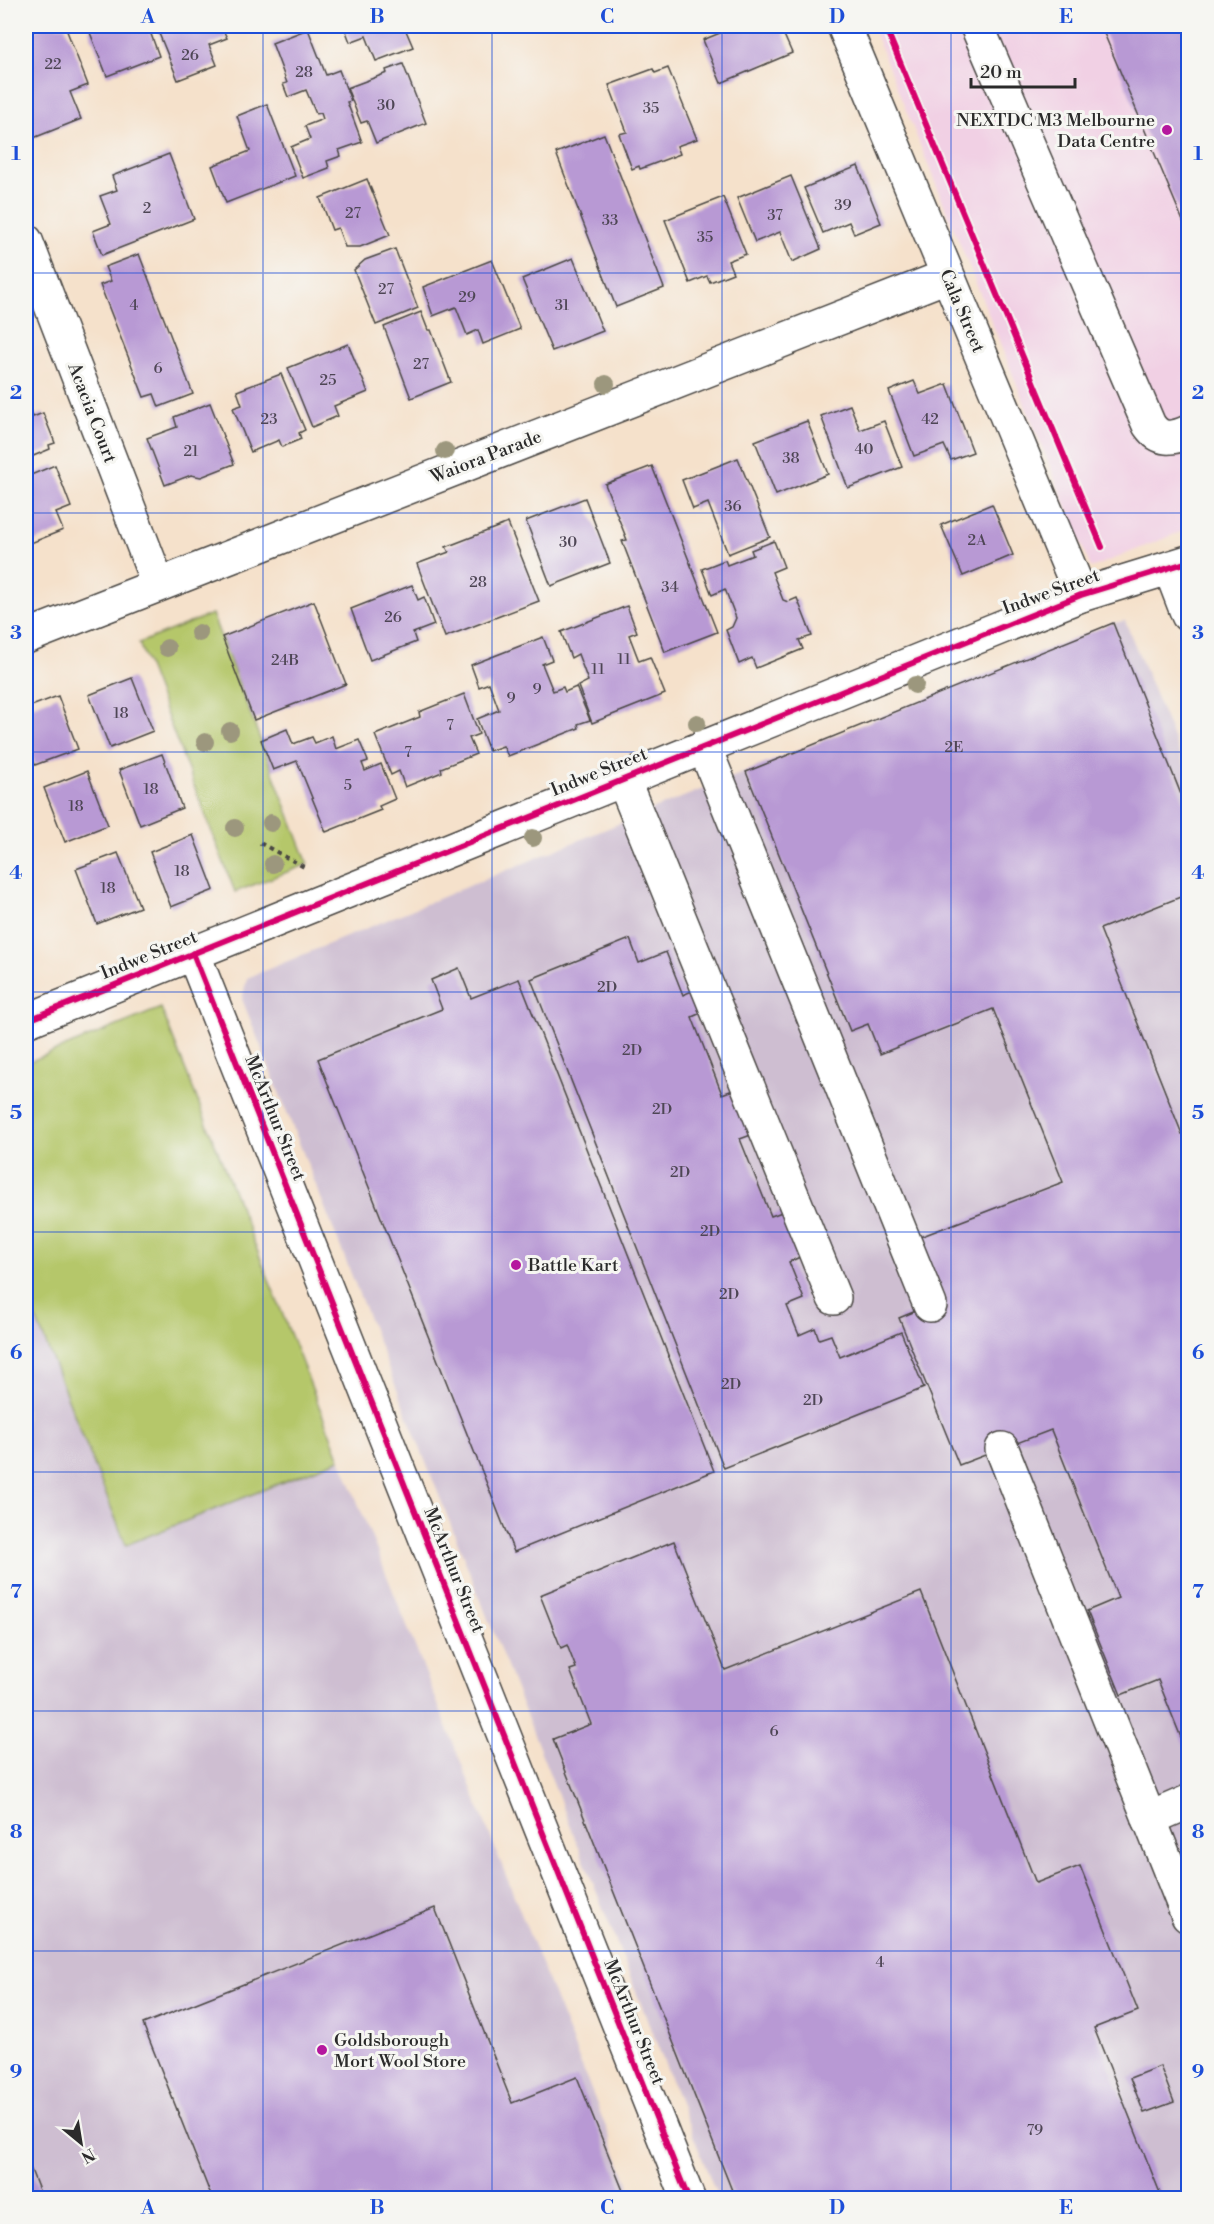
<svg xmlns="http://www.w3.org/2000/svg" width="1214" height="2224" viewBox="0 0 1214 2224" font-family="'Libre Bodoni',serif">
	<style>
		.built { fill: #f1d0e4 }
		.industrial { fill: #cebed1 }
		.green { fill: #b5c76b; stroke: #70794b; stroke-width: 1.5 }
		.building { fill: #b899d4 }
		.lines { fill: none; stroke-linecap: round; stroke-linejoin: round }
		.minor-casing { stroke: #494643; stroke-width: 36 }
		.path { stroke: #494643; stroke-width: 4; stroke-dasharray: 4.5 4.5; stroke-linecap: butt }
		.minor { stroke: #fff; stroke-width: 33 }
		.cycleway-casing { stroke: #f6f6f2; stroke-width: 10 }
		.cycleway { stroke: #d6006c; stroke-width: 6 }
		.tree { fill: #9c977d }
		.grid { fill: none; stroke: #1d4ed8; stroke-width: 1.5; stroke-opacity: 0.55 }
		.poi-dot { fill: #b5179e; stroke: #f6f6f2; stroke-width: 2 }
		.labels { text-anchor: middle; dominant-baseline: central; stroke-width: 6; stroke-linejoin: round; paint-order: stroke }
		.number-label { font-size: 15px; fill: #4e4655 }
		.poi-label { font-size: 18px; fill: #2b2b2b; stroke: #f6f6f2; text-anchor: start }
		.street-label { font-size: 18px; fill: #2b2b2b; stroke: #f6f6f2 }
		.neatline { fill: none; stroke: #1d4ed8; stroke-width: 2 }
		.grid-label { font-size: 20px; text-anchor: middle; font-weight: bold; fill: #1d4ed8 }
	</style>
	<rect width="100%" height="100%" fill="#f6f6f2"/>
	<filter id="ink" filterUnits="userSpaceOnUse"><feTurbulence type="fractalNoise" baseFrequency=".0167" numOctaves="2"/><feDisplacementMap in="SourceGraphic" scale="12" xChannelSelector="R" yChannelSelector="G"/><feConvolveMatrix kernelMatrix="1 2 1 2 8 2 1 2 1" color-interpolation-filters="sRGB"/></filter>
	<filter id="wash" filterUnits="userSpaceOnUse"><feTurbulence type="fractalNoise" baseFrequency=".008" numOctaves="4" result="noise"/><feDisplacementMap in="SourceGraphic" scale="24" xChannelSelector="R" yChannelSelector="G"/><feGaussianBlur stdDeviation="1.35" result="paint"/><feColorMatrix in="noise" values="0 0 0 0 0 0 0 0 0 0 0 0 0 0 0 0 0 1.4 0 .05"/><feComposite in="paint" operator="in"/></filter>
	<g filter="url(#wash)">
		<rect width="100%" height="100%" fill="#f5e1cb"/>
		<path class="built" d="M872,26H1188V529L1091,568Z"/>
		<g class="industrial">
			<path d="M1125,621L1188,774V2198H718L242,999L247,978L671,802L1113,623Z"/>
			<path d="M161,1008L420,1659L634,2198H26V1063Z"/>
		</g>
		<g class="green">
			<path d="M212,614L308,864L235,892L139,643Z"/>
			<path d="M161,1008L340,1459L126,1545L26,1293V1063Z"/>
		</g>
		<g id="blocks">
			<g class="building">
				<path d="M46,26H65L88,85L70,92L81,119L31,139L26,124V44L29,42L26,34Z"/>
				<path d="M101,26H148L159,56L107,76L89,30Z"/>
				<path d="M156,26H221L227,38L209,45L217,65L178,80Z"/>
				<path d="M344,26H404L413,47L376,61L366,36L350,42Z"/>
				<path d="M737,26H780L792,53L721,83L703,40Z"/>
				<path d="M1101,26H1188V233Z"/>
				<path d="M308,29L326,75L339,70L351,101L347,102L362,142L339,150L341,156L327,161L329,168L303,178L291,147L310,139L305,126L323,119L321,113L316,114L306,90L288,97L283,84L287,83L272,43Z"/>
				<path d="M403,64L426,123L376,143L367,121L361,123L347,88L387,73L386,70Z"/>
				<path d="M668,68L697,139L677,146L680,154L640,169L639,166L632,169L619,134L627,132L609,85L653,69L655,73Z"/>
				<path d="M267,104L295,176L226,203L212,166L250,151L237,116Z"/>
				<path d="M604,134L664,288L616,307L556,153Z"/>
				<path d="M169,154L194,219L102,255L93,231L111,224L100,196L117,190L112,176Z"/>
				<path d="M858,166L881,223L854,234L849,222L823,233L804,188Z"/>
				<path d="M791,176L821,249L792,262L780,232L755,242L737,198Z"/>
				<path d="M367,179L390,235L360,247H345L338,228L332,230L320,198Z"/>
				<path d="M723,197L746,254L728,261L733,273L710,282L707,276L690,283L665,220Z"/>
				<path d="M395,249L418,308L376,325L354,270L365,260Z"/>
				<path d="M139,254L193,394L159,407L154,394L144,397L100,285L111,281L105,267Z"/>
				<path d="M573,258L603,331L552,351L522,279Z"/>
				<path d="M492,260L520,329L483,344L478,330L467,335L456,307L433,316L423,287Z"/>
				<path d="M421,312L428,330H431L451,382L411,398L384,327Z"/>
				<path d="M348,344L368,392L334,406L338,416L312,427L288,368Z"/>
				<path d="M281,374L305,430L299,433L301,439L282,447L279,440L251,452L233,408L242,405L237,391Z"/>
				<path d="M914,381L920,394L947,384L973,452L951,460L944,445L914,456L889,391Z"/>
				<path d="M26,400L33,417L43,413L55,443L49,445L50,449L26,459Z"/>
				<path d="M210,403L234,464L201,477L191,475L165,485L147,438L177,427L174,417Z"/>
				<path d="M850,405L860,430L884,421L902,467L848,488L821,416Z"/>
				<path d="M807,421L828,474L776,495L755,441Z"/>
				<path d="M738,458L770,537L728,554L708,503L693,509L682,480Z"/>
				<path d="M55,465L71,507L56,513L63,530L26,545V477Z"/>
				<path d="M652,466L717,632L665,652L622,541L627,540L605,484Z"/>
				<path d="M585,498L610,563L551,586L526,521Z"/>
				<path d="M992,504L1013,555L963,576L941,525Z"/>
				<path d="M508,523L539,601L445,637L417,564L449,552L446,547Z"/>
				<path d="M774,541L784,567L772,572L783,600L788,602L797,598L812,636L799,640L803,649L756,668L752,658L739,664L726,630L732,627L736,618L725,589L712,595L702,569L725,560L727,565L753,555L751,550Z"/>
				<path d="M412,585L418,600L424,597L434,625L413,633L416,642L370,660L351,609Z"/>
				<path d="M314,601L346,684L254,720L222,637Z"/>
				<path d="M627,606L637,632L629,635L639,661L650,657L665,694L592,723L578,686L588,681L578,654L571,658L561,632Z"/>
				<path d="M1113,623L1188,812V894L1100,929L1182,1134L1188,1131V1755L1158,1680L1121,1695L1087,1611L1118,1598L1051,1430L959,1465L899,1318L945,1299L920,1237L1063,1182L993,1009L880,1054L868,1024L850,1031L746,772Z"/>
				<path d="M543,637L552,660L542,664L553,691L563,687L565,692L576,687L590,720L578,724L579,728L508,756L503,746L489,751L477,719L499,710L489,683L479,687L471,665Z"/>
				<path d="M132,678L153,731L110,748L89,695Z"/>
				<path d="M464,694L479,734L469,738L476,754L441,768L442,772L405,787L399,771L391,775L375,735L420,717L419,712Z"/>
				<path d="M58,696L78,749L35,765L26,740V708Z"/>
				<path d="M287,729L293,744L312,737L315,743L332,736L336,749L359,740L368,761L362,763L365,771L381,764L395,799L379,806L381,810L326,832L297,761L273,770L261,740Z"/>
				<path d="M162,754L182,808L140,825L119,770Z"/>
				<path d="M87,771L108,825L65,842L44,788Z"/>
				<path d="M193,835L214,890L171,907L150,852Z"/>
				<path d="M118,853L140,907L97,924L76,869Z"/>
				<path d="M630,939L639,963L666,952L683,995L694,990L703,1012L692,1017L722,1094L733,1090L751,1135L740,1139L771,1216L782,1212L800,1257L789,1262L804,1299L787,1306L799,1335L815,1328L819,1339L831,1335L840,1357L901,1332L924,1388L724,1468L531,979Z"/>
				<path d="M459,968L471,998L519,979L714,1471L514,1552L318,1059L442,1009L431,980Z"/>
				<path d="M674,1541L725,1670L921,1592L1036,1883L1080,1866L1138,2011L1094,2028L1162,2198H735L553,1739L591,1724L570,1670L576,1668L567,1645L561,1648L540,1595Z"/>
				<path d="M435,1908L512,2103L577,2077L626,2198H212L143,2024Z"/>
				<path d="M1160,2066L1174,2102L1144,2113L1130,2078Z"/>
				<path d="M26,2157L42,2198H26Z"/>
			</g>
		</g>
	</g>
	<g filter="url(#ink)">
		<use href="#blocks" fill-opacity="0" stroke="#494643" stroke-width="1.5"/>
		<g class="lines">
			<defs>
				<g id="minor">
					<path d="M844,26L1081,595"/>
					<path d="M977,26L1149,425C1160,441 1172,439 1188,432"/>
					<path d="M26,241L158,584"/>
					<path d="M1170,568L1188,615"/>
					<path d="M26,637L947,276"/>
					<path d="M704,746L930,1305"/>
					<path d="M623,779L834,1298"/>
					<path d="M193,953L688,2198"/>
					<path d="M26,1021L1081,595L1188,562"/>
					<path d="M1002,1449L1188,1916"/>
					<path d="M1149,1819L1188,1802"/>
				</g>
			</defs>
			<use href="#minor" class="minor-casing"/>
			<path class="path" d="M260,843L306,868"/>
			<use href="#minor" class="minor"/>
			<defs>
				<g id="cycleway">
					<path d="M885,26L1102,547"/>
					<path d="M193,953L688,2198"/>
					<path d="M26,1021L1081,595L1188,562"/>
				</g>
			</defs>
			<use href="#cycleway" class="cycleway-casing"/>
			<use href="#cycleway" class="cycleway"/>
		</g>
		<g class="tree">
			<circle cx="606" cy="384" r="9"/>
			<circle cx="445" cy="451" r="9"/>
			<circle cx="199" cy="633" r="9"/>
			<circle cx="167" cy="648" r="9"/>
			<circle cx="915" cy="685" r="9"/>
			<circle cx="697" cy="723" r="9"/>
			<circle cx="230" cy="731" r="9"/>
			<circle cx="205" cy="742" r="9"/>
			<circle cx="271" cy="823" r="9"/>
			<circle cx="235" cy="828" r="9"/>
			<circle cx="533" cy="838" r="9"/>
			<circle cx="273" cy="864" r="9"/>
		</g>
	</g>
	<path class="grid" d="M263,26V2198M492,26V2198M722,26V2198M951,26V2198M26,273H1188M26,513H1188M26,752H1188M26,992H1188M26,1232H1188M26,1472H1188M26,1711H1188M26,1951H1188"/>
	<g class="poi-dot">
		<circle cx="1167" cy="130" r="6"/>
		<circle cx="516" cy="1265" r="6"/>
		<circle cx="322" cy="2050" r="6"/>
	</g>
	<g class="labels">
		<g class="number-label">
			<text x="190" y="55">26</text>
			<text x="53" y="64">22</text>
			<text x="304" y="72">28</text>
			<text x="386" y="105">30</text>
			<text x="651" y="108">35</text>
			<text x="843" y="205">39</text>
			<text x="147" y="208">2</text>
			<text x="353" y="213">27</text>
			<text x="775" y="215">37</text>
			<text x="610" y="220">33</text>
			<text x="705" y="237">35</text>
			<text x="386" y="289">27</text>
			<text x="467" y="297">29</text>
			<text x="134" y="305">4</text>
			<text x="562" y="305">31</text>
			<text x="421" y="364">27</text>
			<text x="158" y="368">6</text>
			<text x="328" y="380">25</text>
			<text x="269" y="419">23</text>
			<text x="930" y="419">42</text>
			<text x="864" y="449">40</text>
			<text x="191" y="451">21</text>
			<text x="791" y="458">38</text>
			<text x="733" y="506">36</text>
			<text x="977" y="540">2A</text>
			<text x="568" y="542">30</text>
			<text x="478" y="582">28</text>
			<text x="670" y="587">34</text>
			<text x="393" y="617">26</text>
			<text x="624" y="659">11</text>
			<text x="285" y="660">24B</text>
			<text x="598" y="669">11</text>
			<text x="537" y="689">9</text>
			<text x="511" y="698">9</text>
			<text x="121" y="713">18</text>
			<text x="450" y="725">7</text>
			<text x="954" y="747">2E</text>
			<text x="408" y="752">7</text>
			<text x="348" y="785">5</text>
			<text x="151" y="789">18</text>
			<text x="76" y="806">18</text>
			<text x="182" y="871">18</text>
			<text x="108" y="888">18</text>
			<text x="607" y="987">2D</text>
			<text x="632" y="1050">2D</text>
			<text x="662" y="1109">2D</text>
			<text x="680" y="1172">2D</text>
			<text x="710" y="1231">2D</text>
			<text x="729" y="1294">2D</text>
			<text x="731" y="1384">2D</text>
			<text x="813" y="1400">2D</text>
			<text x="774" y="1731">6</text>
			<text x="880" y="1962">4</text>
			<text x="1035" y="2130">79</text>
		</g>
		<g class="poi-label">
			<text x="1155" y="120" text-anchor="end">NEXTDC M3 Melbourne<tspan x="1155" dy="21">Data Centre</tspan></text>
			<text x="528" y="1265">Battle Kart</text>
			<text x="334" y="2040">Goldsborough<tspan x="334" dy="21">Mort Wool Store</tspan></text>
		</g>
		<g class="street-label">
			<text transform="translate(962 311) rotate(67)">Cala Street</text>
			<text transform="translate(92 413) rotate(69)">Acacia Court</text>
			<text transform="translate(486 457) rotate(-21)">Waiora Parade</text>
			<text transform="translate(1051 592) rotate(-20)">Indwe Street</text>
			<text transform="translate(599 772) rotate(-22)">Indwe Street</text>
			<text transform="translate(149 955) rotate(-22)">Indwe Street</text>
			<text transform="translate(275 1118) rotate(68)">McArthur Street</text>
			<text transform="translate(454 1570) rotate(68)">McArthur Street</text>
			<text transform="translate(634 2022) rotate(68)">McArthur Street</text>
		</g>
	</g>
	<rect width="1214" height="2224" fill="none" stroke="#f6f6f2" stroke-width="66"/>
	<g transform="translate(81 2143) rotate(150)" stroke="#f6f6f2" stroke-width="4.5" paint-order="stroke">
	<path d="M0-4.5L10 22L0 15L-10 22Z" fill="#2b2b2b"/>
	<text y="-9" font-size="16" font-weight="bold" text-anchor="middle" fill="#2b2b2b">N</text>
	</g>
	<path d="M971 78v9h104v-9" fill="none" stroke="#2b2b2b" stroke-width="3"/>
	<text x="980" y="78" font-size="18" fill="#2b2b2b" stroke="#f6f6f2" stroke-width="4.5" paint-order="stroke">20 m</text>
	<rect x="33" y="33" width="1148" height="2158" class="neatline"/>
	<g class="grid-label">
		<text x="148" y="23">A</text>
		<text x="377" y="23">B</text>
		<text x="607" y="23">C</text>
		<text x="837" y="23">D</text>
		<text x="1066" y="23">E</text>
		<text x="16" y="160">1</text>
		<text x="1198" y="160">1</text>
		<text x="16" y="399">2</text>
		<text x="1198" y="399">2</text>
		<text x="16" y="639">3</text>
		<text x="1198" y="639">3</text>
		<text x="16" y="879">4</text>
		<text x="1198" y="879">4</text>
		<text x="16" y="1119">5</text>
		<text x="1198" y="1119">5</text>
		<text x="16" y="1359">6</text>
		<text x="1198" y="1359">6</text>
		<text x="16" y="1598">7</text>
		<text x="1198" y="1598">7</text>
		<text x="16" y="1838">8</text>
		<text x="1198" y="1838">8</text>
		<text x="16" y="2078">9</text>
		<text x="1198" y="2078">9</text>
		<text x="148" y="2214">A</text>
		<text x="377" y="2214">B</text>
		<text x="607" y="2214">C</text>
		<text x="837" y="2214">D</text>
		<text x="1066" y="2214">E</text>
	</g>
</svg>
